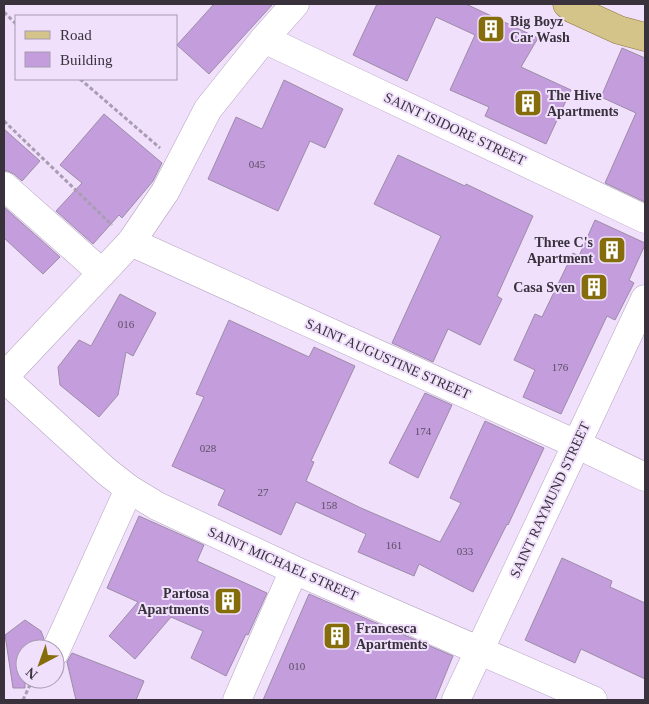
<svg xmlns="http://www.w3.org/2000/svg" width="649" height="704" viewBox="0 0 649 704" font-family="Georgia,serif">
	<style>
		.building { fill: #c39ddc; stroke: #9c8da7 }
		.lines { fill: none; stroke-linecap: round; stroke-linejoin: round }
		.minor-casing { stroke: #b4a4bf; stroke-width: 29 }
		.major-casing { stroke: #8c773b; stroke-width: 29 }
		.path { stroke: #a99db2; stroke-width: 3; stroke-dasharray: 4 2.5; stroke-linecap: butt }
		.minor { stroke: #fff; stroke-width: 28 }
		.major { stroke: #d5c489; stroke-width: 28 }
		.labels { text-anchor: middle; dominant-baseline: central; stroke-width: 4; stroke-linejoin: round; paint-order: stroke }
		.number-label { font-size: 11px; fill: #5c4d65 }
		.poi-label { font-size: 14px; font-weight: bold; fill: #39323d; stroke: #f0e0fc; text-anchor: start }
		.street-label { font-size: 14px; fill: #39323d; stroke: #f0e0fc }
	</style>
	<rect width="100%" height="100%" fill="#f0e0fc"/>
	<g class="building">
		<path d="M214,4H273L209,74L177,45Z"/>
		<path d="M377,4H466L538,38L521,67L571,90L546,144L485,116L489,107L450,90L475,35L436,17L407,81L353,55Z"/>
		<path d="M622,48L645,58V202L605,183L636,113L601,97Z"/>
		<path d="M284,80L343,109L325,148L310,141L278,211L208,179L236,117L262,129Z"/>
		<path d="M104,114L162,163L153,181L122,218L119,215L93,244L56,211L82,183L60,165Z"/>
		<path d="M4,129L40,161L22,181L14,174L8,171H4Z"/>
		<path d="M398,155L465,186L466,184L533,216L497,296L502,299L480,345L448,329L433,362L392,343L441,236L374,204Z"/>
		<path d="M4,207L60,257L43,274L4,238Z"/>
		<path d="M595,220L645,243V245L629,280L634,283L615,320L607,316L561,414L523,397L535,370L514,360L535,314L542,317L573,253L579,256Z"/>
		<path d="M120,294L156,313L133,356L126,352L118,395L99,417L60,385L58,367L79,340L91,346Z"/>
		<path d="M229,320L309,357L314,347L355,366L311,461L314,462L306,481L361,508L440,542L461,503L450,498L485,421L544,448L508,525L507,524L473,592L419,564L414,576L358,552L366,534L296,502L281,535L218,505L225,490L172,466L204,397L196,394Z"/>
		<path d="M425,393L452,405L418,478L389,463Z"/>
		<path d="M139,516L204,545L197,561L267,593L248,635L246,634L226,676L191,658L203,631L171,617L135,659L109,636L138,602L107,588Z"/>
		<path d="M562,558L612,581L610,587L645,603V679L581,649L575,663L525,640Z"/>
		<path d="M309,594L453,656L435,700H263Z"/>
		<path d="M25,620L41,631L44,639L40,649H25V688H13L5,635Z"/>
		<path d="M72,653L144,681L136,700H76L67,662Z"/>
	</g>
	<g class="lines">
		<defs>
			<g id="minor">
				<path d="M264,39L645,219"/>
				<path d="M4,186L102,273"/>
				<path d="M131,242L576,444L645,477"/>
				<path d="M4,377L131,242L165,192L208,109L264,39L295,4"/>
				<path d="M4,378L106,471L129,489L157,506L294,570L593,700"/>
				<path d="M55,652L129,489"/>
				<path d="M237,700L294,570"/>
				<path d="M456,700L645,299"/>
			</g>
			<path id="major" d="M567,4L573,9L619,30L645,37"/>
		</defs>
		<use href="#minor" class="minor-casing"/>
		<use href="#major" class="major-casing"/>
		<g class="path">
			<path d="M4,12L16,24"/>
			<path d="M80,79L160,148"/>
			<path d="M4,121L112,225"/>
			<path d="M23,700L29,687L35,679"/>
		</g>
		<use href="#minor" class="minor"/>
		<use href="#major" class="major"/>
	</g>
	<defs>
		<symbol id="building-square" viewBox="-11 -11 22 22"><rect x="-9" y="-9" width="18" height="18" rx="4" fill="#866d0b" stroke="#f0e0fc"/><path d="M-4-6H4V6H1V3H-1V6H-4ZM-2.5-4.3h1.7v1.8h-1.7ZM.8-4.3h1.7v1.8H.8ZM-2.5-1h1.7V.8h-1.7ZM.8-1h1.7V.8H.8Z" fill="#fff"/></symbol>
	</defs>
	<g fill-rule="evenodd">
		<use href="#building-square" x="475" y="13" width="32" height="32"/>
		<use href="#building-square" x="512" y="87" width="32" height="32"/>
		<use href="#building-square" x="596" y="234" width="32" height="32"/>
		<use href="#building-square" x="578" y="271" width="32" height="32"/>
		<use href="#building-square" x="212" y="585" width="32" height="32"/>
		<use href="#building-square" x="321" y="620" width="32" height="32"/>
	</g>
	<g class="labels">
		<g class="number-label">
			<text x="257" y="164">045</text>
			<text x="126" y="324">016</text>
			<text x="560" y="367">176</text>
			<text x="423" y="431">174</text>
			<text x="208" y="448">028</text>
			<text x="263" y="492">27</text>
			<text x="329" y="505">158</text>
			<text x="394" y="545">161</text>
			<text x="465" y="551">033</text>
			<text x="297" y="666">010</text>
		</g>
		<g class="poi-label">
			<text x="510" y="21">Big Boyz<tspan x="510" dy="16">Car Wash</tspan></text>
			<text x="547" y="95">The Hive<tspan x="547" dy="16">Apartments</tspan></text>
			<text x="593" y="242" text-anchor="end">Three C's<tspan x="593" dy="16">Apartment</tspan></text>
			<text x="575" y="287" text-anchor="end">Casa Sven</text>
			<text x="209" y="593" text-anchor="end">Partosa<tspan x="209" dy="16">Apartments</tspan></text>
			<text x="356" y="628">Francesca<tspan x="356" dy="16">Apartments</tspan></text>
		</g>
		<g class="street-label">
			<text transform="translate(455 129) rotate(25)">SAINT ISIDORE STREET</text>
			<text transform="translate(388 359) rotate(24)">SAINT AUGUSTINE STREET</text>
			<text transform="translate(550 500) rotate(-65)">SAINT RAYMUND STREET</text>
			<text transform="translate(283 564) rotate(24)">SAINT MICHAEL STREET</text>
		</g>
	</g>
	<rect width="649" height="704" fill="none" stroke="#39323d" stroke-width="10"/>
	<rect x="15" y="15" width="162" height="65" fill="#f0e0fc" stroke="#a79ab0"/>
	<rect x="25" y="31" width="25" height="8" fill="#d5c489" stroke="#a79ab0"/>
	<text x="60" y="40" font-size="15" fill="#39323d">Road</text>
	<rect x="25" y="52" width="25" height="15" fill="#c39ddc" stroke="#a79ab0"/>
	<text x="60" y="65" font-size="15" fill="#39323d">Building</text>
	<g transform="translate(40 664) rotate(221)"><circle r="24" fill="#f0e0fc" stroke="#a79ab0"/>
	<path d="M0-4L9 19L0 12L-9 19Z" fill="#866d0b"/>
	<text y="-8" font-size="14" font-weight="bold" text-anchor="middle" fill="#39323d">N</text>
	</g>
</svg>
